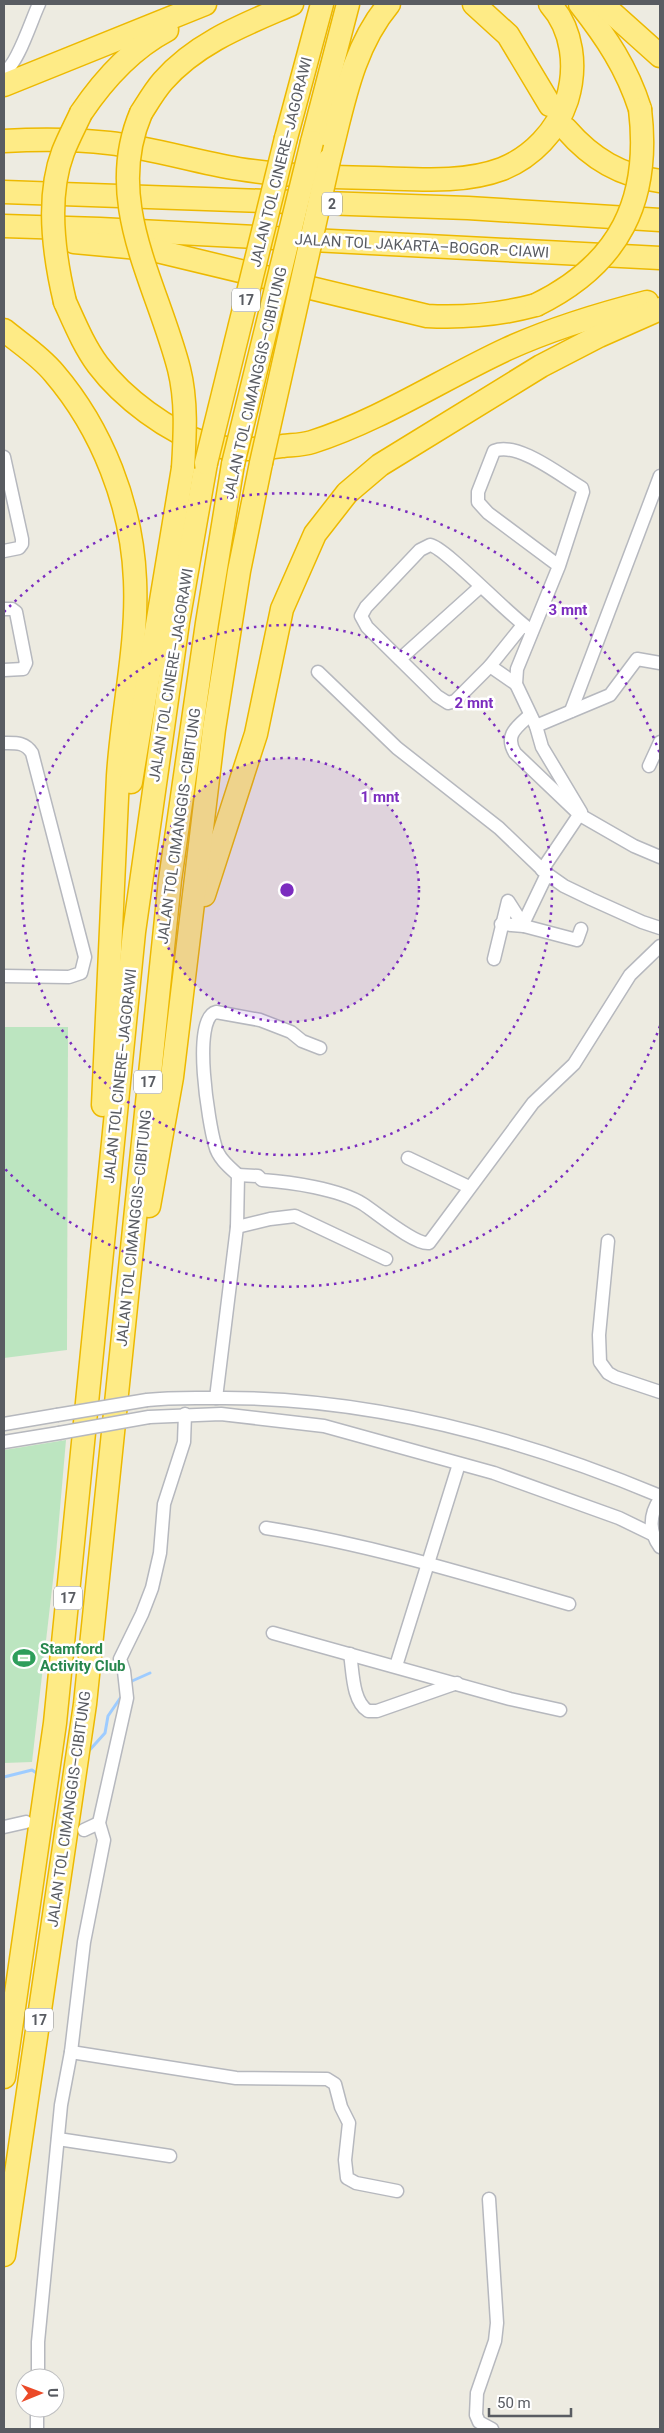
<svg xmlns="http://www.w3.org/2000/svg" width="664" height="2433" viewBox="0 0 664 2433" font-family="Roboto,sans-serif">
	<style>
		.green { fill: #bce5c0 }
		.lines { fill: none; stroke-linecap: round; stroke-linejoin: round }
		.stream { stroke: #9eccff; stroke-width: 3 }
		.minor-casing { stroke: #b6b8be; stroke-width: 15 }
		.motorway-casing { stroke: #edb900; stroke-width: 25 }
		.minor { stroke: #fff; stroke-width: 12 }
		.motorway { stroke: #feeb86; stroke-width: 22 }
		.minor-bridge-casing { stroke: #b6b8be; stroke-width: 15; stroke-linecap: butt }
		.motorway-bridge-casing { stroke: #edb900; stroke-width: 25; stroke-linecap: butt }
		.minor-bridge { stroke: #fff; stroke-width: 12 }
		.motorway-bridge { stroke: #feeb86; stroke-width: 22 }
		.ring { fill: none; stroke: #7b2cbf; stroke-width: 2.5; stroke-dasharray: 2.5 5 }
		.labels { text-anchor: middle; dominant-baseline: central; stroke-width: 5; stroke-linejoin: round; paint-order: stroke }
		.shield { fill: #fff; stroke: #8b8d91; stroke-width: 1 }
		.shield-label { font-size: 14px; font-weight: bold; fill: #595c62 }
		.street-label { font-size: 15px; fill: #595c62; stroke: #fff }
		.leisure-label { font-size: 15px; font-weight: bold; fill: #27864d; stroke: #fff; text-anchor: start }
		.centre { fill: #7b2cbf; stroke: #fff; stroke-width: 2.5 }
		.ring-label { font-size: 15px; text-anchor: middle; font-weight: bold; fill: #7b2cbf; stroke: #fff; stroke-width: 5; stroke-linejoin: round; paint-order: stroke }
	</style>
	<rect width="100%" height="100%" fill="#edebe1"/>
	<g class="green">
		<path d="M4,1027H68L67,1350L4,1358Z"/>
		<path d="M66,1440L56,1554L32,1762L4,1763V1450Z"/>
	</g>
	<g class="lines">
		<g class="stream">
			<path d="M129,1685L132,1681L150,1673"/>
			<path d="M87,1753L105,1733L108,1716L123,1694"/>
			<path d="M4,1777L32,1770L38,1774"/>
		</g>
		<defs>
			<g id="minor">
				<path d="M4,71C17,67 32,18 39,4"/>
				<path d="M4,457L22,539V544L19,548L4,551"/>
				<path d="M4,609H12L16,612L26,663L23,669L4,670"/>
				<path d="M523,625L490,666L455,701L448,703L437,696L367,627L361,616L366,607L420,550L430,545C445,547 510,617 532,631"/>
				<path d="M400,659L480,587"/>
				<path d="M490,666L516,684"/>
				<path d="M318,672L397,748L499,828L547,874L564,886L591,899L642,922L660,928"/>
				<path d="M571,711L660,476"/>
				<path d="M530,715C517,727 504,735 515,753L580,815L634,846L660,857"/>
				<path d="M536,726L610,695L637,659L660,663"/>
				<path d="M4,743C16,743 25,742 32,753L85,957L81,973L69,977L4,976"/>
				<path d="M649,766L660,742"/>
				<path d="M542,870L581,812L542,747L536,726L516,684L517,669L559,566L583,492L582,488C561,476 518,441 494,451L478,492V502L488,513L559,566"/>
				<path d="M501,924L524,926L577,940L581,929"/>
				<path d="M523,924L547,874"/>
				<path d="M494,959L508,901L524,926"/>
				<path d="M408,1158L469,1187"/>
				<path d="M238,1175L258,1176L262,1180C291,1182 339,1189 363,1204C377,1213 415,1245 429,1243L533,1103L574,1064L630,975L660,946"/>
				<path d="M237,1227L270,1219L295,1216L386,1259"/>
				<path d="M608,1241L599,1335L600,1362L608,1373L615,1377L660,1392"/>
				<path d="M216,1398L237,1227L238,1175C229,1167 218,1158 215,1145C209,1125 191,1018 216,1012L260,1020L291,1032L302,1041L320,1048"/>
				<path d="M147,1400C172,1397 195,1398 219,1398C370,1397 521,1438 660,1496"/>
				<path d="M149,1417L221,1414L324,1426L494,1473L619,1518L652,1534"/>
				<path d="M4,1424L57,1415"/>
				<path d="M4,1442L59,1433"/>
				<path d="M660,1499C649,1515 649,1532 660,1547"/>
				<path d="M266,1528C369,1544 469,1575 569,1604"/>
				<path d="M273,1633L510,1699L560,1710"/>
				<path d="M350,1654C353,1671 352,1701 368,1711H377L457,1683"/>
				<path d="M396,1666L459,1464"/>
				<path d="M4,1827L26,1822"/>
				<path d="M84,1830L99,1823"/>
				<path d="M71,2052L236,2078L327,2079L335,2084L341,2107L349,2123L345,2160L347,2178L356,2183L397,2191"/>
				<path d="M58,2139L170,2156"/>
				<path d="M489,2199L497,2323L495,2341L477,2393L476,2415L479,2422L492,2429"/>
				<path d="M38,2378V2342L61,2105L71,2052L84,1942L104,1840L99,1823L127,1698L124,1671L120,1659L142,1614L152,1588L160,1553L164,1504L184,1442L185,1414"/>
				<path d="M37,2429V2408"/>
			</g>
			<g id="motorway">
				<path d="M474,4L508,35L550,105"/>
				<path d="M580,4C606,37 627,68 640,109"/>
				<path d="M602,4L660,56"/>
				<path d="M4,85L205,4"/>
				<path d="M81,113C104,79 131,49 167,30"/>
				<path d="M141,113C148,102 155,90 163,81C197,42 246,24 292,4"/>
				<path d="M566,129C592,159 621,176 660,181"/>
				<path d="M286,138L322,4"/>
				<path d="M4,141C39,139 74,139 109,143C153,148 195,162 239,169C283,176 329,177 374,178C416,179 462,184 502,169C532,157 557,131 567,100C577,67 573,30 550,4"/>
				<path d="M312,142L348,4"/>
				<path d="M329,160C343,106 352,48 389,4"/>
				<path d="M4,192L468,208L660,220"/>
				<path d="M4,226L100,229L660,258"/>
				<path d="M74,242L149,249L427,316C465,318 499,315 536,305"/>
				<path d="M65,302C75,324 84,346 98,365C123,398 168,432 207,444C232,451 258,450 283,446C292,445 303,445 312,442C381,420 442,379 507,349C551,329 600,314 647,302"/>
				<path d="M4,330C21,344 40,356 54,373C102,429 132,505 135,580C138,646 122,711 118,776C112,886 107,996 103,1105"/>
				<path d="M131,782L183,468"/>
				<path d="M204,895L256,734L282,609L315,534L347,493L380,465L541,366L599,336L660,309"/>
				<path d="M149,1206L172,1077L214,729L239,571L261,463"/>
				<path d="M4,2077L55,1723L134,932L178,622L206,463"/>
				<path d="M4,2255L85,1704L170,880L207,623L233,464"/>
			</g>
		</defs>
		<use href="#minor" class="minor-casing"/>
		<use href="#motorway" class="motorway-casing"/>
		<use href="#minor" class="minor"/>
		<use href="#motorway" class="motorway"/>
		<defs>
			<g id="minor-bridge">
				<path d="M57,1415L147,1400"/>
				<path d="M59,1433L149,1417"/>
			</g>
			<g id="motorway-bridge">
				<path d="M141,113C103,202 157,283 179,369C187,401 185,435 183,468"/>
				<path d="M65,302C54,256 46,197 63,152C68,139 75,126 81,113"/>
				<path d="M536,305C620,264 651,200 640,109"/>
				<path d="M206,463L286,138"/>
				<path d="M261,463L329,160"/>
				<path d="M233,464L312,142"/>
			</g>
		</defs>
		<use href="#minor-bridge" class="minor-bridge-casing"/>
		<use href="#motorway-bridge" class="motorway-bridge-casing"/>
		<use href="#minor-bridge" class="minor-bridge"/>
		<use href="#motorway-bridge" class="motorway-bridge"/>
	</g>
	<circle cx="287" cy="890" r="132" fill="#7b2cbf" fill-opacity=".12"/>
	<g class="ring">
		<circle cx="287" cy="890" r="132"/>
		<circle cx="287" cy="890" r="265"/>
		<path d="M660 1026A397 397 0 0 1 4 1168M4 612A397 397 0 0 1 660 754"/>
	</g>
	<defs>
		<symbol id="stadium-bare" viewBox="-9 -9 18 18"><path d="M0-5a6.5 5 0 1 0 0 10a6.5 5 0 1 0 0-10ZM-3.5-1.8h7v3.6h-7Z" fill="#2e9e5b" stroke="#fff" stroke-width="2.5" paint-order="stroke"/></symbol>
	</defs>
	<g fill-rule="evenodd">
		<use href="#stadium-bare" x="8" y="1642" width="32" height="32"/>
	</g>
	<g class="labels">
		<g class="shield">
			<rect x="322" y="192.5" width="20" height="23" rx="4"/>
			<rect x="232" y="288.5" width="28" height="23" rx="4"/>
			<rect x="134" y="1070.5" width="28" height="23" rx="4"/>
			<rect x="54" y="1586.5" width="28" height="23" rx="4"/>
			<rect x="25" y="2008.5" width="28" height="23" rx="4"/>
		</g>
		<g class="shield-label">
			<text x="332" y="204">2</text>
			<text x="246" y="300">17</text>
			<text x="148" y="1082">17</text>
			<text x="68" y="1598">17</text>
			<text x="39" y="2020">17</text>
		</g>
		<g class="street-label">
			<text transform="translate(281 162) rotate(-76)">JALAN TOL CINERE–JAGORAWI</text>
			<text transform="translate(422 246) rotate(3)">JALAN TOL JAKARTA–BOGOR–CIAWI</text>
			<text transform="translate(255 383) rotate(-77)">JALAN TOL CIMANGGIS–CIBITUNG</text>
			<text transform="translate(171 675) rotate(-81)">JALAN TOL CINERE–JAGORAWI</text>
			<text transform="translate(179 826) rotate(-82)">JALAN TOL CIMANGGIS–CIBITUNG</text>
			<text transform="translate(120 1076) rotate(-84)">JALAN TOL CINERE–JAGORAWI</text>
			<text transform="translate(134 1228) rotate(-84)">JALAN TOL CIMANGGIS–CIBITUNG</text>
			<text transform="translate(69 1809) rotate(-82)">JALAN TOL CIMANGGIS–CIBITUNG</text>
		</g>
		<g class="leisure-label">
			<text x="40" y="1649">Stamford<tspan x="40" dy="17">Activity Club</tspan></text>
		</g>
	</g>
	<circle cx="287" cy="890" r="8" class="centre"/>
	<g class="ring-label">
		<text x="568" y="615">3 mnt</text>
		<text x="474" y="708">2 mnt</text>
		<text x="380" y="802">1 mnt</text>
	</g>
	<rect width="664" height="2433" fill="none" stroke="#595c62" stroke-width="10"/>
	<g transform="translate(40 2393) rotate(89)"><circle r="24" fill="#ffffff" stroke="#bdbec0"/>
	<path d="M0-4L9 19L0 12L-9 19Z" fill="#eb4a28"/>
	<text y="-8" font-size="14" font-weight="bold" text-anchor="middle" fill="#595c62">U</text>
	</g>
	<path d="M489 2408v8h82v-8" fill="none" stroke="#595c62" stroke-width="2.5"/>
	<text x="497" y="2408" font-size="15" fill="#595c62" stroke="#ffffff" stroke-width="4" paint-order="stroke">50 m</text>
</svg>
